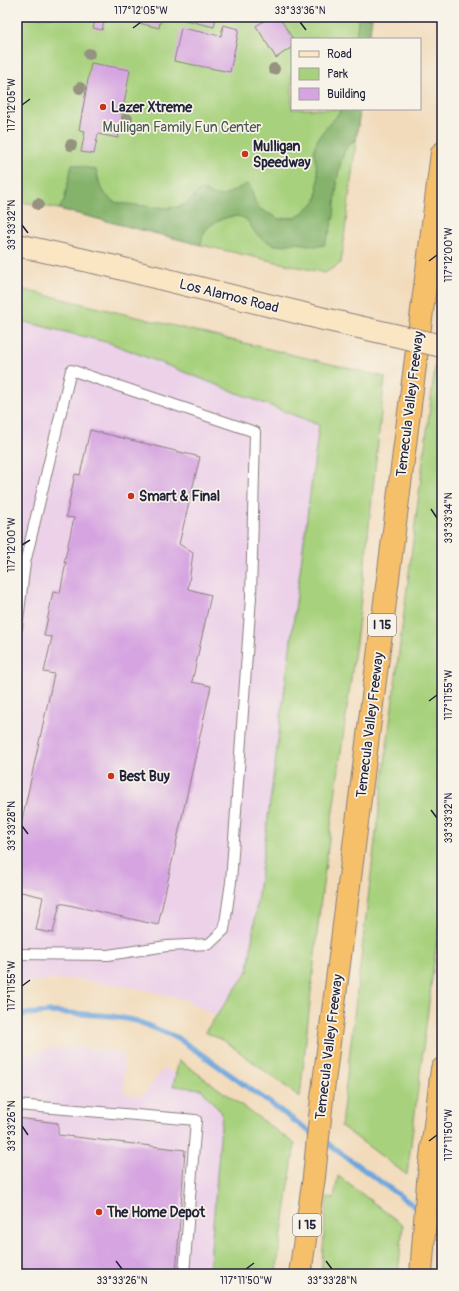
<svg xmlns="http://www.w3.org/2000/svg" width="459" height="1291" viewBox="0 0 459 1291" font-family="Pangolin,sans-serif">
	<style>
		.built { fill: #ecd1e9 }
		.green { fill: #a7d17d; stroke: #647a5c }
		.forest { fill: #85b36c; stroke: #546a54 }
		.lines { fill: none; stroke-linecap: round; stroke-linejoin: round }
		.stream { stroke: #6da5dc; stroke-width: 5.5 }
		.building { fill: #d6a4e1 }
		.lane-casing { stroke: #8a7e7b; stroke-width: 12 }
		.secondary-casing { stroke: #8a7e7b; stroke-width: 24 }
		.highway-casing { stroke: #8a7e7b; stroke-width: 24 }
		.lane { stroke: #fff; stroke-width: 10 }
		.secondary { stroke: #fbe6c4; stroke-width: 22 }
		.highway { stroke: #f6c06b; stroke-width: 22 }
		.secondary-bridge-casing { stroke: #8a7e7b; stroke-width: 24; stroke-linecap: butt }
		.secondary-bridge { stroke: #fbe6c4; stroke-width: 22 }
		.tree { fill: #969280 }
		.ticks { fill: none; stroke: #22223b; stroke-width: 1.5 }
		.poi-dot { fill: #c8321e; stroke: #f7f3e8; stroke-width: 1.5 }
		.labels { text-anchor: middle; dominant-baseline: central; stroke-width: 3.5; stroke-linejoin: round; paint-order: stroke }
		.shield { fill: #f7f3e8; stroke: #62616f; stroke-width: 1 }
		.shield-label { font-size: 13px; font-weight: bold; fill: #22223b }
		.poi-label { font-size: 14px; font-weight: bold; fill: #22223b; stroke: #f7f3e8; text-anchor: start }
		.park-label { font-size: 14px; fill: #4a574f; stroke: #f7f3e8 }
		.street-label { font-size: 14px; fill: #22223b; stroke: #f7f3e8 }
		.neatline { fill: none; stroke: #22223b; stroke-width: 1.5 }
		.ticks-label { font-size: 10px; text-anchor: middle; fill: #22223b }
	</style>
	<rect width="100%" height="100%" fill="#f7f3e8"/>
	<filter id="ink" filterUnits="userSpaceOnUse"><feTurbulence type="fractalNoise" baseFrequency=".025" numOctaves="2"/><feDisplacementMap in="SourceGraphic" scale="8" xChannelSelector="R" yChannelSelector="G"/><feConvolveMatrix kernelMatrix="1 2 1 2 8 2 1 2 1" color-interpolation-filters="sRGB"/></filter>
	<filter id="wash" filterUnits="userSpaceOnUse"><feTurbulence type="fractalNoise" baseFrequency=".012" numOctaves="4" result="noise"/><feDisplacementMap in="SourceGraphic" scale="16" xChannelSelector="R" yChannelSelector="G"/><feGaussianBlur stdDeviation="0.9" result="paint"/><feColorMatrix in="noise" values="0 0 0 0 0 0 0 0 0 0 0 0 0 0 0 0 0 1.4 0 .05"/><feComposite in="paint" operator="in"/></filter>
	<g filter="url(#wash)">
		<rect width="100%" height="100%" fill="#f2dbbb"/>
		<g class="built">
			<path d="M17,320L110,343L319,425L248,971L216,1016L183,999L141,989L77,979L25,982L17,984Z"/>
			<path d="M78,1047L123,1053L124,1093L142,1097L164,1068L176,1074L173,1086L201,1089L222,1113L209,1274H17V1056L52,1048Z"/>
		</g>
		<g class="green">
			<path d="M17,17H372L369,39H292V109H360L341,263L325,273L201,245L59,209L17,201Z"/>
			<path d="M17,288L385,377L358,627L320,907L300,1097L226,1042L205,1032L248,971L319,425L110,343L17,320Z"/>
			<path d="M442,312V900L407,1175L341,1126L372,865Z"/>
			<path d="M179,1060L295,1144L276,1274H209L222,1113L201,1089L173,1086Z"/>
			<path d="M338,1176L403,1225L398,1274H321L327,1197L334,1198Z"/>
		</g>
		<g class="forest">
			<path d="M356,17H372L369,39H356L358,20Z"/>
			<path d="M340,109H360L356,140C354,141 352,142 351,143C337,152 336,199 334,215C332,226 329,235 324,245C314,248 305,243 294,243C287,244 281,247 273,244C264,241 257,236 252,228C249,224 248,220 244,218C234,212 209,222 204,233C202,236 202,241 201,245L59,209L64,201L72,164L96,170L101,189L107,196L114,202L126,204L167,208L178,207L186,204L199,191L203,190L215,196H223L247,184L250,186L255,202L260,209L279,219L297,217L314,203L317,198L318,176L314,151C316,135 330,125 339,113Z"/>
		</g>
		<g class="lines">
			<g class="stream">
				<path d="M17,1016L26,1014L52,1012L111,1016L137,1021L176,1037L207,1058L313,1134"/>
				<path d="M324,1141L421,1211"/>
				<path d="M431,1218L442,1226"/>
			</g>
		</g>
		<g id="blocks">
			<g class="building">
				<path d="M96,17H105L102,30L93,28Z"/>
				<path d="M115,17H161L159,28Z"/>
				<path d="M173,17H216L214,27Z"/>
				<path d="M270,17H279L293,39L292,47L276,58L256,26Z"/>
				<path d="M223,25L239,29L230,72L174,61L181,28L221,36Z"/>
				<path d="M91,63L130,70L118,138L98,134L94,154L81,152L85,131L79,130Z"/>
				<path d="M90,430L200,457L179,544L193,553L188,589L211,595L192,682L211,686L158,925L60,903L53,933L36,930L43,897L17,891V843L54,674L44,672L52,637L44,636L53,592L60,593L66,562L64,563L74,518L66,517L75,474L80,475Z"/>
				<path d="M17,1118L58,1123V1135L185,1150L176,1274H17Z"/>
			</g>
		</g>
	</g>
	<g filter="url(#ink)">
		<use href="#blocks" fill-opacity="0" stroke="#8a7e7b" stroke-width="1"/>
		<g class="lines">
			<defs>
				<g id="lane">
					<path d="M17,628L25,563L71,370L255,432L251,597L231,882L224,930L209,944L167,946L108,955L17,954"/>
					<path d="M17,1105L196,1120L184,1274"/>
				</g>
				<path id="secondary" d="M17,245L111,266L324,319"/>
				<g id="highway">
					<path d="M300,1274L314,1177L322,1098L442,153"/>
					<path d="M421,1274L428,1182L442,1069"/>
				</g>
			</defs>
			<use href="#lane" class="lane-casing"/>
			<use href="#secondary" class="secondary-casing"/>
			<use href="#highway" class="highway-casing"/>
			<use href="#lane" class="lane"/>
			<use href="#secondary" class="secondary"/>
			<use href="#highway" class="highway"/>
			<defs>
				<path id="secondary-bridge" d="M324,319L442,346"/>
			</defs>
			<use href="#secondary-bridge" class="secondary-bridge-casing"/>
			<use href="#secondary-bridge" class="secondary-bridge"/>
		</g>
		<g class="tree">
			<circle cx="89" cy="54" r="6"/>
			<circle cx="274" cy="69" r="6"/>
			<circle cx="80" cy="88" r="6"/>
			<circle cx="127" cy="119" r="6"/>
			<circle cx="71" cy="145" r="6"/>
			<circle cx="38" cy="204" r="6"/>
		</g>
	</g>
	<path class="ticks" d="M300,22L306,30M133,28L141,22M22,105L30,99M22,225L28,233M429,261L437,255M431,509L437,518M22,545L30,540M429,701L437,695M431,810L437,818M22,826L28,834M22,986L30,980M22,1126L28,1135M429,1141L437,1135M116,1261L122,1269M326,1261L332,1269M246,1269L254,1263"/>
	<g class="poi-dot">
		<circle cx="103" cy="107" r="4"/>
		<circle cx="245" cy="154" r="4"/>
		<circle cx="131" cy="496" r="4"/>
		<circle cx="111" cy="776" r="4"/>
		<circle cx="99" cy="1212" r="4"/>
	</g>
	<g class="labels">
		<g class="shield">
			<rect x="368" y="614" width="28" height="22" rx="3"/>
			<rect x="293" y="1214" width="28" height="22" rx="3"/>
		</g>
		<g class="shield-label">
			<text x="382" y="625">I 15</text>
			<text x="307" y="1225">I 15</text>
		</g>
		<g class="poi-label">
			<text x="111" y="107">Lazer Xtreme</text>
			<text x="253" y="146">Mulligan<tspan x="253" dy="16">Speedway</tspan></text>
			<text x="139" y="496">Smart &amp; Final</text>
			<text x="119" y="776">Best Buy</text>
			<text x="107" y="1212">The Home Depot</text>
		</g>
		<g class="park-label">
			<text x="182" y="127">Mulligan Family Fun Center</text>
		</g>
		<g class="street-label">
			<text transform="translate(229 296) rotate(14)">Los Alamos Road</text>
			<text transform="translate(410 404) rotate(-83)">Temecula Valley Freeway</text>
			<text transform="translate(370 725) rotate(-83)">Temecula Valley Freeway</text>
			<text transform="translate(329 1047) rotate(-83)">Temecula Valley Freeway</text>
		</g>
	</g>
	<rect width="459" height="1291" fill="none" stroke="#f7f3e8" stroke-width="44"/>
	<rect x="291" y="38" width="130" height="72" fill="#f7f3e8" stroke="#a29fa3"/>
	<rect x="299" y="51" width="20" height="6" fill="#fbe6c4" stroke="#a29fa3"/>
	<text x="327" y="58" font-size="12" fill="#22223b">Road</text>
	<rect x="299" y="68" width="20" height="12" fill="#a7d17d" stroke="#a29fa3"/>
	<text x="327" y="78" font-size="12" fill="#22223b">Park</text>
	<rect x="299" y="88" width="20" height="12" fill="#d6a4e1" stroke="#a29fa3"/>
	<text x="327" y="98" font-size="12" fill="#22223b">Building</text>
	<rect x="22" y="22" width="415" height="1247" class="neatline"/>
	<g class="ticks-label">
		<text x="141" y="14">117°12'05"W</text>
		<text x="300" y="14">33°33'36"N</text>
		<text transform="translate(11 105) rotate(-90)" y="4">117°12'05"W</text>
		<text transform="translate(11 225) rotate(-90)" y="4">33°33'32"N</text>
		<text transform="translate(448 255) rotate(-90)" y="4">117°12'00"W</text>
		<text transform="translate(448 518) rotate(-90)" y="4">33°33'34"N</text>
		<text transform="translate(11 545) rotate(-90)" y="4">117°12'00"W</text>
		<text transform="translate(448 695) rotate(-90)" y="4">117°11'55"W</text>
		<text transform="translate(448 818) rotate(-90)" y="4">33°33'32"N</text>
		<text transform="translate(11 826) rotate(-90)" y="4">33°33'28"N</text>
		<text transform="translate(11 986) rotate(-90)" y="4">117°11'55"W</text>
		<text transform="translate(11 1126) rotate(-90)" y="4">33°33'26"N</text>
		<text transform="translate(448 1135) rotate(-90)" y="4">117°11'50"W</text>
		<text x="122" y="1284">33°33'26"N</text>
		<text x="246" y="1284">117°11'50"W</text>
		<text x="332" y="1284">33°33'28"N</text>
	</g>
</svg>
